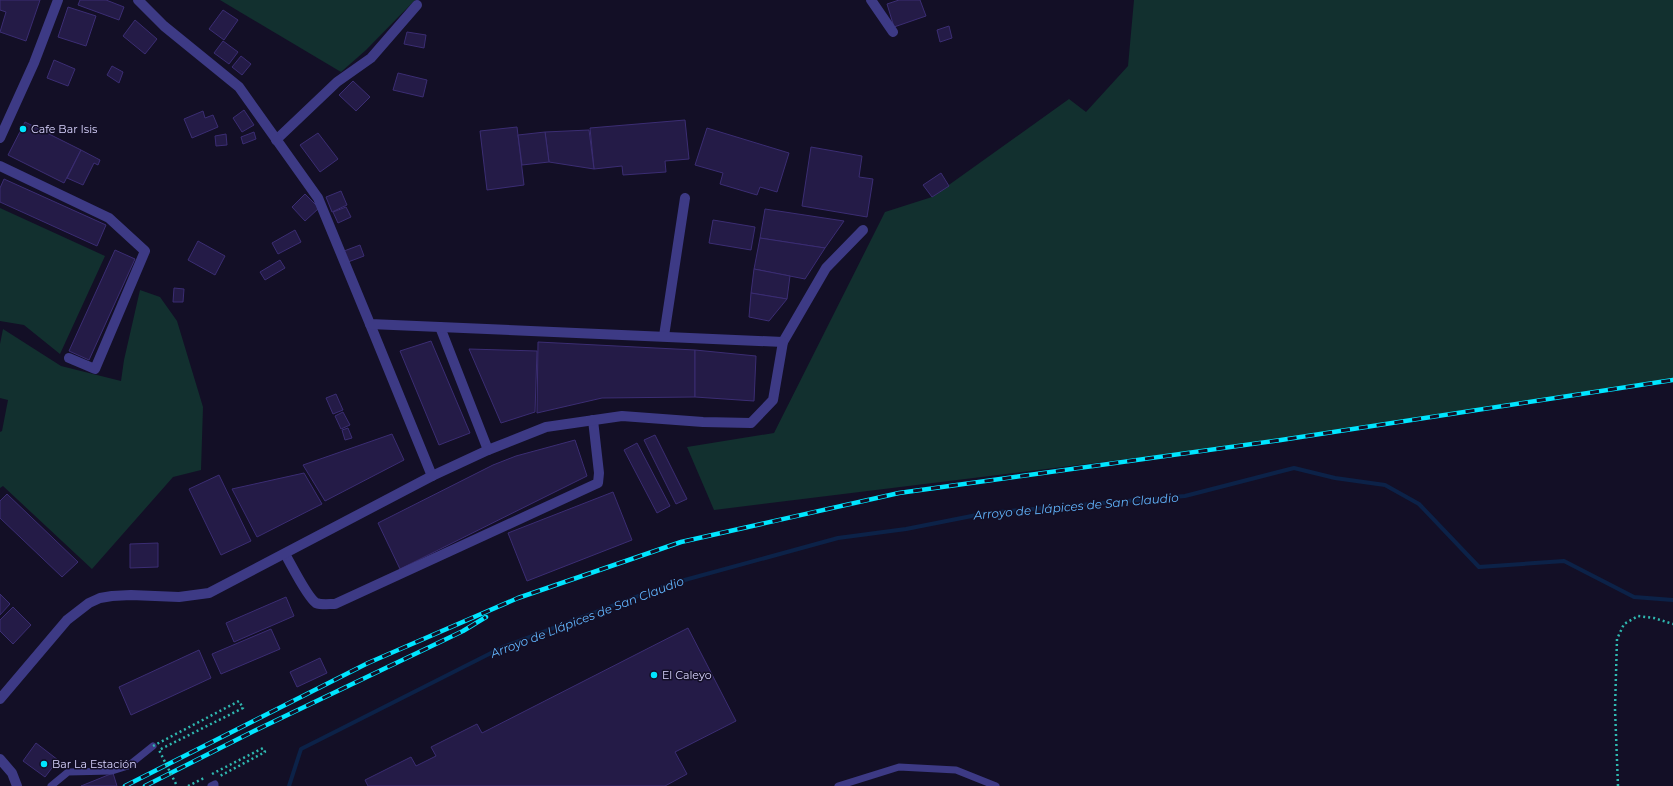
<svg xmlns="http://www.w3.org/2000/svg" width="1673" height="786" viewBox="0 0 1673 786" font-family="Montserrat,sans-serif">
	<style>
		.green { fill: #12302f }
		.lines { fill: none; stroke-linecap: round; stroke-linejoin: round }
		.stream { stroke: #0c2248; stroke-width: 4 }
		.building { fill: #241b47; stroke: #3b2d73 }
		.path { stroke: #2fb8b0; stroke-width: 2.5; stroke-dasharray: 2 3; stroke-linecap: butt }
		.service { stroke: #3d3a85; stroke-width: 7 }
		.minor { stroke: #3d3a85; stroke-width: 10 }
		.tertiary { stroke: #3d3a85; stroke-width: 10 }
		.rail-casing { stroke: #00e5ff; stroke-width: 4.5 }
		.rail { stroke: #130f26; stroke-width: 3; stroke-dasharray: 9; stroke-linecap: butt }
		.path-bridge { stroke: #2fb8b0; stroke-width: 2.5; stroke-dasharray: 2 3; stroke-linecap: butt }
		.poi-dot { fill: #00e5ff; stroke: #130f26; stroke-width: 1.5 }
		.labels { text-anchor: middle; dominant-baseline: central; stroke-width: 3; stroke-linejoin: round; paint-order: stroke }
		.poi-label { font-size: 11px; fill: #d9d4ff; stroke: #130f26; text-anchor: start }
		.water-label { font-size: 12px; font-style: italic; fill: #62b6ff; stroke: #130f26 }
	</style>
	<rect width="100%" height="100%" fill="#130f26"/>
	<g class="green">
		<path d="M220,0H415L366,50L341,72Z"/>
		<path d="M1134,0H1673V380L1281,440L714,510L687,447L774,433L885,212L932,197L1069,99L1086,112L1128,66Z"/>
		<path d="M0,208L105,256L60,354L24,325L0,321Z"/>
		<path d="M140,290L160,297L177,321L203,407L201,470L173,477L92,569L3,486L0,488V432L2,431L8,400L0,398V344L3,329L61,366L121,381L124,360Z"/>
	</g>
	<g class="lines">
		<path class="stream" d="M289,786L301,749L503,647L670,584L838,538L906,529L987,513L1185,496L1294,468L1335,478L1385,485L1419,504L1479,567L1564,561L1634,597L1673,600"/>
	</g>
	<g class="building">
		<path d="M0,0H40L26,41L0,32L6,12L0,10Z"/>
		<path d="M80,0H106L124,7L119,20L78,5Z"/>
		<path d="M899,0H920L926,16L894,27L887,4Z"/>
		<path d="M68,7L96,16L86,46L58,37Z"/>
		<path d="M223,10L238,20L224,40L209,29Z"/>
		<path d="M135,20L157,39L145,54L123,36Z"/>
		<path d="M949,26L952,38L940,42L937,30Z"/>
		<path d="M407,32L426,35L424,48L404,44Z"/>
		<path d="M223,41L238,52L229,64L214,53Z"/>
		<path d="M241,56L251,64L242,75L232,67Z"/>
		<path d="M54,60L75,69L68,86L47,78Z"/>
		<path d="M112,66L123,72L119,83L107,75Z"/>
		<path d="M398,73L427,80L423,97L393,90Z"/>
		<path d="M353,81L370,97L356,111L339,95Z"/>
		<path d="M244,110L254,125L242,132L233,118Z"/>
		<path d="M203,111L205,118L213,115L218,127L192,138L184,119Z"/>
		<path d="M685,120L689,159L665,161L666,172L623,175L622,166L594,169L590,128Z"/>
		<path d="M25,122L81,150L64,183L8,155Z"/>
		<path d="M517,127L524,185L487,190L480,131Z"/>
		<path d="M707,128L789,153L777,192L760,187L757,195L720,184L723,173L695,165Z"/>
		<path d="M589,130L594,169L549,162L545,132Z"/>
		<path d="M254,132L256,139L243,144L241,137Z"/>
		<path d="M545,132L549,162L522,165L518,135Z"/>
		<path d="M318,133L338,159L320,172L300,145Z"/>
		<path d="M226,134L227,145L216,146L215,136Z"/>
		<path d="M811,147L862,156L859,177L873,179L867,217L802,206Z"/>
		<path d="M81,150L100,160L98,165L94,163L83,185L67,178Z"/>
		<path d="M941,173L949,186L932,197L923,185Z"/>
		<path d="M4,179L106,225L97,246L0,202V188Z"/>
		<path d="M341,191L347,205L332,212L326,197Z"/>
		<path d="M305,194L319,208L305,221L292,207Z"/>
		<path d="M346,207L351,217L338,223L333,212Z"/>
		<path d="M765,209L844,221L825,248L760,238Z"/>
		<path d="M713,220L755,227L751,250L709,243Z"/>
		<path d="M295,230L301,242L278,254L272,243Z"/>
		<path d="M760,238L825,248L805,279L754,269Z"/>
		<path d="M198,241L225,256L215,275L188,260Z"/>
		<path d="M360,245L364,256L348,262L344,251Z"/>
		<path d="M115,250L135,259L89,360L69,351Z"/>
		<path d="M280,260L285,268L265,280L260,272Z"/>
		<path d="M754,269L790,276L787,299L751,293Z"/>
		<path d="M174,288L184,289L183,302H173Z"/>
		<path d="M751,293L787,299L769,321L749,317Z"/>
		<path d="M431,341L470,433L439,445L400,351Z"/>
		<path d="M538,342L695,350V397L602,398L537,413Z"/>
		<path d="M469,349L537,351L535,412L501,423Z"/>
		<path d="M695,350L756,356L754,401L695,397Z"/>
		<path d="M336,394L343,410L333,414L326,398Z"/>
		<path d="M343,412L350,425L341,429L335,416Z"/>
		<path d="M348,428L352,438L345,440L342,430Z"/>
		<path d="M392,434L404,460L325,501L303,465Z"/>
		<path d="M655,435L687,499L676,504L644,440Z"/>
		<path d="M575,440L587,476L400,569L378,523L493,465L516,456Z"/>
		<path d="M637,443L670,506L657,513L624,450Z"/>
		<path d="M304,473L322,504L257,537L232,489Z"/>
		<path d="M219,475L251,541L221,555L189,489Z"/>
		<path d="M613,492L632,540L527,581L508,533Z"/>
		<path d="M7,494L78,562L62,577L0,518V501Z"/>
		<path d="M158,543V567L130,568V544Z"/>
		<path d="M0,594L10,604L0,615Z"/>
		<path d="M286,597L294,616L234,642L226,623Z"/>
		<path d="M13,607L31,625L13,644L0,631V620Z"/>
		<path d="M688,628L736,721L675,752L687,774L665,786H368L365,780L411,757L416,766L436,756L431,747L477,724L482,733Z"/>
		<path d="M271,629L280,649L221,674L212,654Z"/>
		<path d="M199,650L211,678L131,715L119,687Z"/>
		<path d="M320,658L327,673L297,687L290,672Z"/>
		<path d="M36,743L58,760L45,777L23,761Z"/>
		<path d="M113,773L117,786H81Z"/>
	</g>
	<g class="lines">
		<g class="path">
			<path d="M212,774L263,748L265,752L220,776"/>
			<path d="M188,786L204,778"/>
			<path d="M1618,786L1615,709L1617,639L1624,624L1638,616L1654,618L1673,624"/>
		</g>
		<g class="service">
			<path d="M51,786L68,772L112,771L128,766L153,746"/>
			<path d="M211,786L215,784V786"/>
			<path d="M838,786L899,767L956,770L996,786"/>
		</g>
		<g class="minor">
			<path d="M871,0L893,32"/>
			<path d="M276,140L337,82L371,58L417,5"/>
			<path d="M0,166L109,218L145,251L95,369L69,358"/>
			<path d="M370,324L432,476"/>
			<path d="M440,327L488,450"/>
			<path d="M664,336L685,198"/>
			<path d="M783,342L826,268L863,230"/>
			<path d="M285,554C291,564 307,597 316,603C321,605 329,604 335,604L598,483L599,473L593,420"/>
			<path d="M0,699L67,620L89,603L100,598L112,596L131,595L179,597L209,593L432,476L488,450L546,427L622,416L703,422L751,423L773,400L783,342L370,324L318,198L239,87L164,26L138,0"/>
		</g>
		<g class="tertiary">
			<path d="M0,138L34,63L58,0"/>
			<path d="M0,759L12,773L17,786"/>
		</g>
		<defs>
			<g id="rail">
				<path d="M125,786L368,663L518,598L681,542L899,493L1281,440L1673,380"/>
				<path d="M145,786L252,732L463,631L486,617"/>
			</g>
		</defs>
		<use href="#rail" class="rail-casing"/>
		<use href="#rail" class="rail"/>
		<path class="path-bridge" d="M153,746L239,701L243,708L159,750L177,786"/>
	</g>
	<g class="poi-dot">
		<circle cx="23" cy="129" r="4"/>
		<circle cx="654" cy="675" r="4"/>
		<circle cx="44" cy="764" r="4"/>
	</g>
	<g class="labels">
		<g class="poi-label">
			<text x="31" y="129">Cafe Bar Isis</text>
			<text x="662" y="675">El Caleyo</text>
			<text x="52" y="764">Bar La Estación</text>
		</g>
		<g class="water-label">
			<text transform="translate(1076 506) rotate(-5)">Arroyo de Llápices de San Claudio</text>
			<text transform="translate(587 617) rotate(-21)">Arroyo de Llápices de San Claudio</text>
		</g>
	</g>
</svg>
